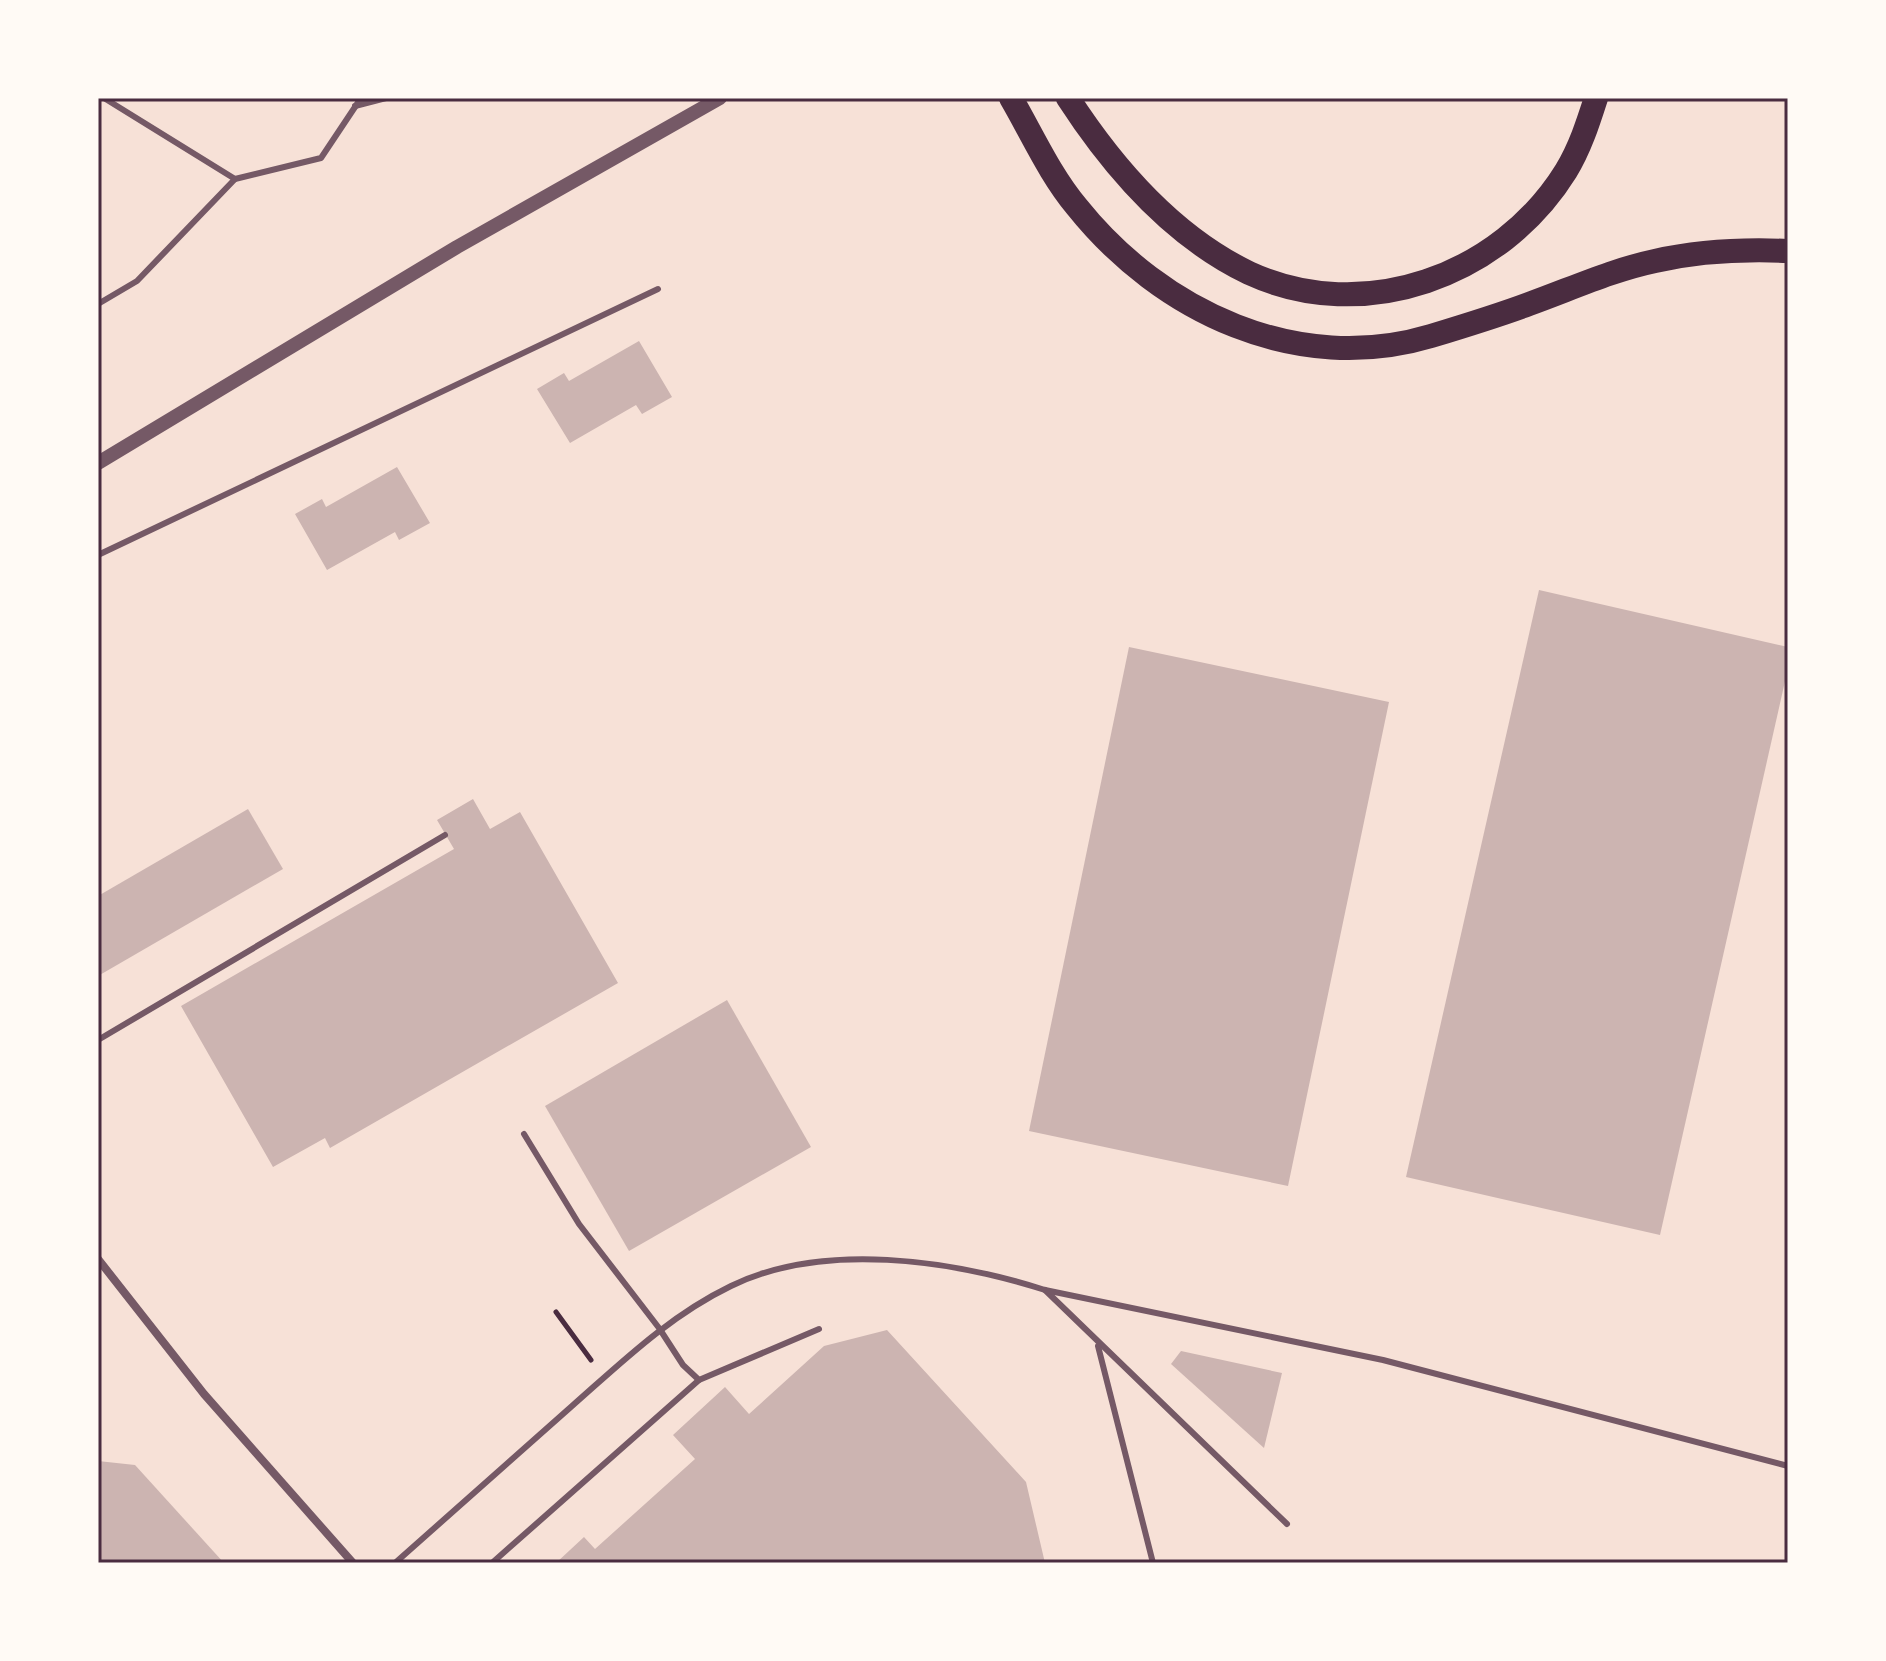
<svg xmlns="http://www.w3.org/2000/svg" width="1886" height="1661" viewBox="0 0 1886 1661" font-family="'DejaVu Sans',sans-serif">
	<style>
		.building { fill: #ccb4b1 }
		.lines { fill: none; stroke-linecap: round; stroke-linejoin: round }
		.path { stroke: #4a2c40; stroke-width: 5 }
		.service { stroke: #755966; stroke-width: 6 }
		.minor { stroke: #755966; stroke-width: 8 }
		.tertiary { stroke: #755966; stroke-width: 14 }
		.motorway { stroke: #4a2c40; stroke-width: 24 }
		.neatline { fill: none; stroke: #4a2c40; stroke-width: 3 }
	</style>
	<rect width="100%" height="100%" fill="#f7e1d7"/>
	<g class="building">
		<path d="M639,341L672,397L642,414L636,405L570,443L537,389L564,373L569,381Z"/>
		<path d="M397,467L430,523L399,540L395,532L327,570L295,514L322,499L326,507Z"/>
		<path d="M1539,590L1788,647V668L1660,1235L1406,1177Z"/>
		<path d="M1129,647L1389,702L1288,1186L1029,1131Z"/>
		<path d="M473,799L490,829L520,812L618,983L330,1148L325,1138L273,1167L181,1006L454,849L437,820Z"/>
		<path d="M248,809L283,869L98,976V896Z"/>
		<path d="M727,1000L811,1147L629,1251L545,1106Z"/>
		<path d="M887,1330L1026,1482L1045,1563H556L584,1537L595,1549L695,1459L673,1435L725,1387L749,1414L824,1346Z"/>
		<path d="M1181,1351L1282,1373L1264,1448L1171,1364Z"/>
		<path d="M98,1461L135,1465L224,1563H98Z"/>
	</g>
	<g class="lines">
		<path class="path" d="M556,1312L591,1360"/>
		<g class="service">
			<path d="M104,98L235,179"/>
			<path d="M355,106L386,98"/>
			<path d="M98,304L137,281L235,179L321,158L361,98"/>
			<path d="M98,555L658,289"/>
			<path d="M98,1040L445,835"/>
			<path d="M524,1134L579,1224L659,1328L683,1365L699,1380L819,1329"/>
			<path d="M1045,1290L1287,1524"/>
			<path d="M1098,1346L1153,1563"/>
			<path d="M395,1563C454,1511 513,1459 572,1406C622,1362 669,1316 731,1286C823,1241 951,1260 1045,1290L1383,1360L1788,1466"/>
			<path d="M492,1563L699,1380"/>
		</g>
		<path class="minor" d="M98,1259L204,1394L353,1563"/>
		<path class="tertiary" d="M98,463L457,247L720,98"/>
		<g class="motorway">
			<path d="M1011,98C1032,134 1050,175 1077,207C1161,312 1298,376 1431,336C1464,326 1497,316 1529,304C1571,289 1612,270 1655,261C1699,251 1743,249 1788,251"/>
			<path d="M1068,98C1114,169 1172,236 1249,273C1364,326 1501,276 1566,171C1580,148 1588,123 1596,98"/>
		</g>
	</g>
	<rect width="1886" height="1661" fill="none" stroke="#fffaf5" stroke-width="200"/>
	<rect x="100" y="100" width="1686" height="1461" class="neatline"/>
</svg>
